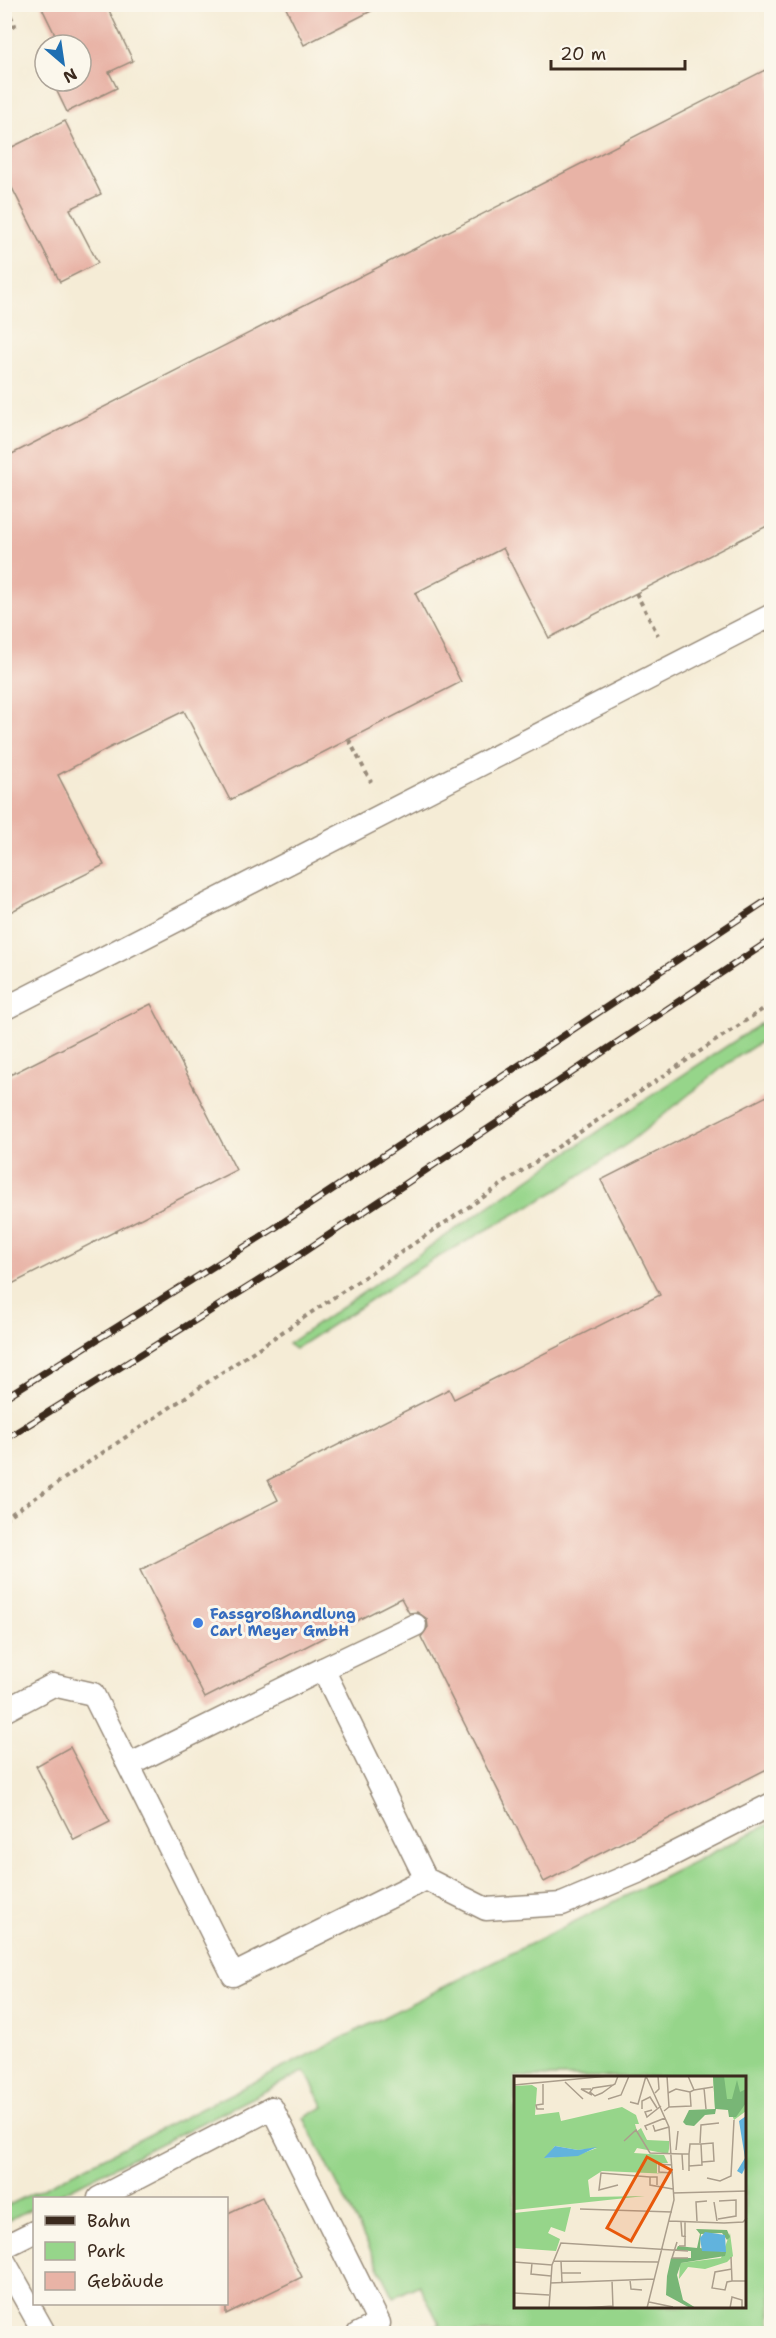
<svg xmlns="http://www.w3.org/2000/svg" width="776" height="2338" viewBox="0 0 776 2338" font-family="'Shantell Sans',sans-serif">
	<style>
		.green { fill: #96d58a; stroke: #688054; stroke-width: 1.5; fill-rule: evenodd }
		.building { fill: #e8b3a6 }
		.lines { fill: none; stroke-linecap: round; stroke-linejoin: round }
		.lane-casing { stroke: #988b7a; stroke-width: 25 }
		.path { stroke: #988b7a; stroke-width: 4; stroke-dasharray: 4.5 4.5; stroke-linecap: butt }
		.lane { stroke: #fff; stroke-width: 22 }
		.rail-casing { stroke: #3b2a1e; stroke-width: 7 }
		.rail { stroke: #fbf7ec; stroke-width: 4.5; stroke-dasharray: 14; stroke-linecap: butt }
		.shop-dot { fill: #3f7fe0; stroke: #fbf7ec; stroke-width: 2 }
		.labels { text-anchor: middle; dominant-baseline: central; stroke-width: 6; stroke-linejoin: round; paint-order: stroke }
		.shop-label { font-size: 15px; font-weight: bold; fill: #366cbe; stroke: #fbf7ec; text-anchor: start }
		.inset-road { fill: none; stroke: #ab9e8c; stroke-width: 1.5 }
		.view { fill: #e8590c; fill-opacity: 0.15; stroke: #e8590c; stroke-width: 3 }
		.inset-edge { fill: none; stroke: #3b2a1e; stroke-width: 3 }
	</style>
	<rect width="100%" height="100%" fill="#fbf7ec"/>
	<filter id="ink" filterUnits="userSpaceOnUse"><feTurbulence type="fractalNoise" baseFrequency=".0167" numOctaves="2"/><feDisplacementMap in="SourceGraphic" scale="12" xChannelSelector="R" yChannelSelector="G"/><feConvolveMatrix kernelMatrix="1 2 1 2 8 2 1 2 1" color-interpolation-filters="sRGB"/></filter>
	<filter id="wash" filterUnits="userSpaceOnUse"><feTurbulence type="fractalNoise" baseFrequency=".008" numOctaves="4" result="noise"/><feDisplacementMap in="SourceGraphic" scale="24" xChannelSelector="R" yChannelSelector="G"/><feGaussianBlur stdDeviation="1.35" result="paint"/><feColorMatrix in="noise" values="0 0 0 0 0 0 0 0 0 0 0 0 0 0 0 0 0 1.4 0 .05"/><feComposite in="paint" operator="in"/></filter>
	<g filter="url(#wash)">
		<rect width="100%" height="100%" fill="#f5ecd6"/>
		<g class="green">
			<path d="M771,1017V1035L728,1063L630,1142L558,1190L431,1261L295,1349L288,1344L628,1111Z"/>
			<path d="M771,1823V2333H422L440,2325L419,2285L394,2297L304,2118L324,2107L305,2071L52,2198H34V2207L5,2222V2207ZM515,2077H744V2306H515Z"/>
		</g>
		<g id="blocks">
			<g class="building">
				<path d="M40,4H106L133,61L109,72L117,88L67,112L52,81H81V45H51L58,41Z"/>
				<path d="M284,4H385L304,45Z"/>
				<path d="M45,48V67L37,51Z"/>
				<path d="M771,67V524L549,638L503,548L415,593L461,682L230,800L184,711L109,748L58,775L104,865L4,915V458Z"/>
				<path d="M65,121L101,194L70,209L98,263L60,282L4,172V151Z"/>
				<path d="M151,1004L236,1170L4,1288V1078Z"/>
				<path d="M771,1094V1767L544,1882L421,1637L428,1627L427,1619L417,1612L409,1613L401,1598L205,1698L140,1570L278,1500L268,1480L449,1389L454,1399L660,1295L601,1180Z"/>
				<path d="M70,1747L110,1822L74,1840L36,1766Z"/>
				<path d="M262,2197L302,2277L226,2314V2214Z"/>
			</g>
		</g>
	</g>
	<g filter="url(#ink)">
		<use href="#blocks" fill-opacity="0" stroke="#988b7a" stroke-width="1.5"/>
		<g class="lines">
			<defs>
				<g id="lane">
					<path d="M4,1009L772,615"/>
					<path d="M323,1669L415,1625"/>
					<path d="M4,1711L53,1685L93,1694L233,1975L426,1879L323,1669L129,1765"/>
					<path d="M426,1879L486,1909L562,1904L640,1871L772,1804"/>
					<path d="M99,2198L272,2108L379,2323L358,2334"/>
					<path d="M4,2247L34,2232"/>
					<path d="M4,2261L45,2334"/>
				</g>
			</defs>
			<use href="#lane" class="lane-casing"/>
			<g class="path">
				<path d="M4,30L15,25L5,4"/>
				<path d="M636,593L658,635"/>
				<path d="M349,740L371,782"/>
				<path d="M4,957L10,967"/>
				<path d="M4,1519L772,1003"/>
			</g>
			<use href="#lane" class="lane"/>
			<defs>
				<g id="rail">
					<path d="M4,1398L273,1229L772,897"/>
					<path d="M4,1440L293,1259L772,939"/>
				</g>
			</defs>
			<use href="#rail" class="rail-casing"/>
			<use href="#rail" class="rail"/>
		</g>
	</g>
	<circle class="shop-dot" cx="198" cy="1623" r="6"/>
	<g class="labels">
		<g class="shop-label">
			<text x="210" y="1614">Fassgroßhandlung<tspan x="210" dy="17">Carl Meyer GmbH</tspan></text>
		</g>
	</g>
	<g transform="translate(514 2076)">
		<rect width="232" height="232" fill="#f5ecd6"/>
		<path d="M199,0H232V35L220,44L216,33H201ZM18,9L23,12L21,39L45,36L47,45L108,31L122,39L125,48H121L123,55L127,52L133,64L155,65V73L154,78L123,72L120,77L150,79L154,87H143V97L157,98L88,95L74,104L76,121L131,120L0,134V10ZM41,70L64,74L83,72L64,79L31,82ZM216,157L219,180L213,186L191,193L174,191L165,203L166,187L207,182Z" fill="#96d58a" fill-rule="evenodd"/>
		<path d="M199,0H210L213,23H218L223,4L226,16L232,13V27L222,41H215L214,34L202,33L201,38L191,39L180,50L172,49L169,46L175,34L201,33ZM182,153L213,154L216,161L213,164L208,157L187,158L186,172L212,176L211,180L167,187L163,199L169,224L182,232H176L152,219L153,200L157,182H177V175L162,174L164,170L183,172L186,158Z" fill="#78b676"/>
		<path d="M57,131L51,156L37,151L34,157L46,163L42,175L0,172V137Z" fill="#96d58a"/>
		<path d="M232,40V90L228,98L223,95L231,82L225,45ZM41,70L64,74L83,71L64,80L30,82ZM191,156L211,159L212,176L188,175L186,162Z" fill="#61b3dd"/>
		<path class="inset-road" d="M132,0L155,51L160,124L133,232M51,6L69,23M29,8V28L22,29L23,33H30M0,9L94,0M99,9L79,12L76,16L81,20L88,17L95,12L99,9L101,8L104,0M190,12L192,33M77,13H67L78,19M180,14L199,11M141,17L145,13L144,0M154,17L162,13L176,16M94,23L107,19L115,0M116,26L124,28L132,0M155,31L177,30L176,16L180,14L174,0M128,33V25L136,21L143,32M138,34L131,36L133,41L147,30M150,35L155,31L153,0M139,49L141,55L155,51M133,54L131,50L151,42M110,65L122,54L136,77L168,78L169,94M186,67L187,49L205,47M187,68L199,67L200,85L188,86M162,74L164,55M168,78H175V95M175,78L176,68H187L188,89L175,90M158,89L145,88V96L159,97M193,102L206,105L217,100L220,44M104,109L85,114L87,97L136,101M143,109V101H136V109L159,113M159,117L233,115M200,126L203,145M66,133L158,136M204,143L222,140V124L205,125M155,145L210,147L229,146L233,142M183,145L182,126L193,125M167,146L168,160L172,161M163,166L158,182H174M165,170H171V146M217,181L218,205H233M40,185L144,186M47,185L48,206M0,186L38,189M18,187L17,198L37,200M218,193L201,196L198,212L211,214L213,206L218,205M48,197H67M98,204L99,232M116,204L117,213L128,214M36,207L140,203M0,217L35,219M135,226L159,231M35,232L38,189L47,167L174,175M69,232L99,230M216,232L218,221L228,224V232"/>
		<path class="view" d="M133,81L157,94L117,165L93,152Z"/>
		<rect width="232" height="232" class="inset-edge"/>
	</g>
	<rect width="776" height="2338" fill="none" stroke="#fbf7ec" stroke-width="24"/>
	<rect x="33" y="2197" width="195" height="108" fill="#fbf7ec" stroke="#aea59a" stroke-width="1.5"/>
	<rect x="45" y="2216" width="30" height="9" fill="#3b2a1e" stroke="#aea59a" stroke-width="1.5"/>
	<text x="87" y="2227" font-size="18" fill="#3b2a1e">Bahn</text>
	<rect x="45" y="2242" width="30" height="18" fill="#96d58a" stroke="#aea59a" stroke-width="1.5"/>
	<text x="87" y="2257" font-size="18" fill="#3b2a1e">Park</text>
	<rect x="45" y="2272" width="30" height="18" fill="#e8b3a6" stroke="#aea59a" stroke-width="1.5"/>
	<text x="87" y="2287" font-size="18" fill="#3b2a1e">Gebäude</text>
	<g transform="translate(63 63) rotate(151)"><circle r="28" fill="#fbf7ec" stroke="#aea59a" stroke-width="1.5"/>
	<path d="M0-4.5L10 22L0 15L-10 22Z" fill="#1f6fb2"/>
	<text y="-9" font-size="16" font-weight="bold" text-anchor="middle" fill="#3b2a1e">N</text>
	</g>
	<path d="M551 60v9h134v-9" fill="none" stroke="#3b2a1e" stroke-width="3"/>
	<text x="560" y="60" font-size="18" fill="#3b2a1e" stroke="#fbf7ec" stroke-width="4.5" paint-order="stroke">20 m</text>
</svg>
